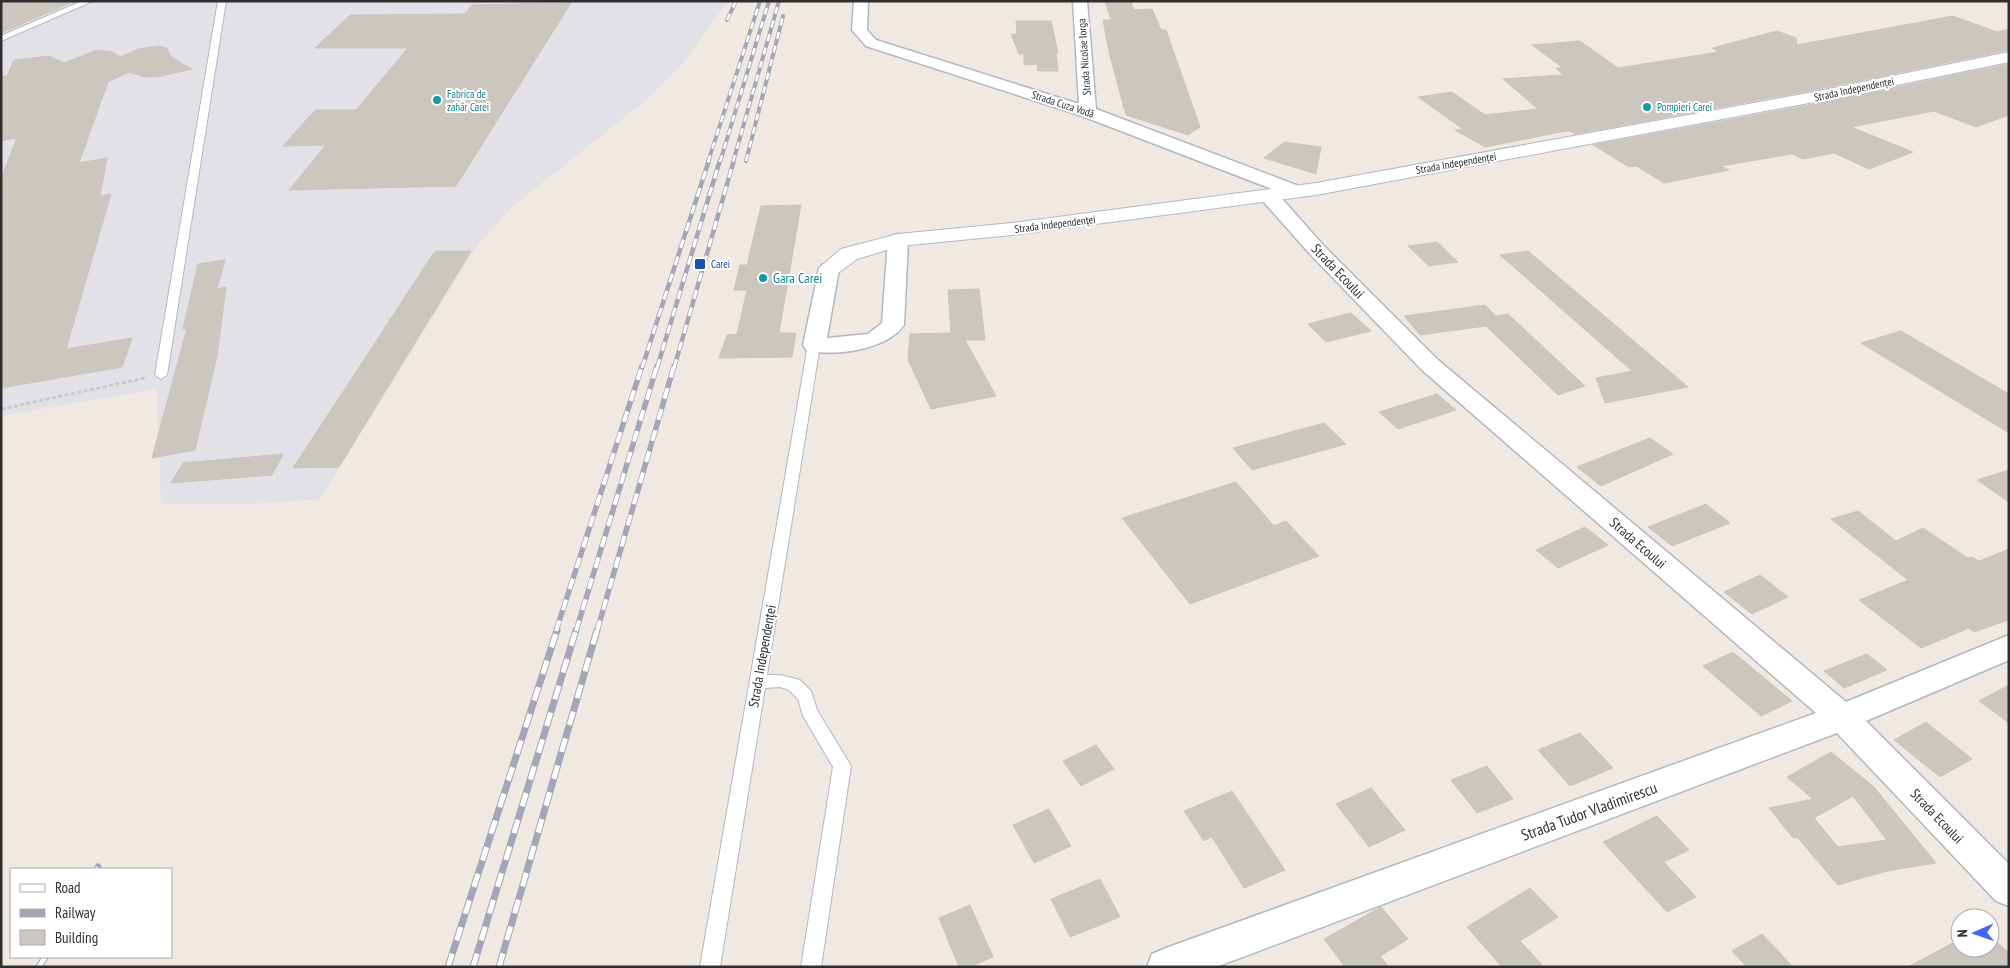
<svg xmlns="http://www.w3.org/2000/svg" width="2010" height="968" viewBox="0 0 2010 968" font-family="'PT Sans Narrow',sans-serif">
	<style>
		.industrial { fill: #e3e1e8 }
		.building { fill: #cbc7bf; stroke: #cbc5ba; fill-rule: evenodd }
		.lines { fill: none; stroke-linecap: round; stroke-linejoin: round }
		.service-casing { stroke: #b4b7c1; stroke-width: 2 }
		.minor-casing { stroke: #b4b7c1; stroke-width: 3 }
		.tertiary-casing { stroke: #b4b7c1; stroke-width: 2 }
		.path { stroke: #c9c9c9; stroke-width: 3; stroke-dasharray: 4 2.5; stroke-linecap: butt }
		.service { fill: #fff; fill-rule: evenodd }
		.minor { fill: #fff; fill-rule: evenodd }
		.tertiary { fill: #fff; fill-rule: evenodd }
		.rail-far3-casing { stroke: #a3a6b8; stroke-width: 4 }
		.rail-far2-casing { stroke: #a3a6b8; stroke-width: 4.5 }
		.rail-far1-casing { stroke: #a3a6b8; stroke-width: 5.5 }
		.rail-casing { stroke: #a3a6b8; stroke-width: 7 }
		.rail-far3 { stroke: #fff; stroke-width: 2.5; stroke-dasharray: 7; stroke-linecap: butt }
		.rail-far2 { stroke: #fff; stroke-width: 3; stroke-dasharray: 9; stroke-linecap: butt }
		.rail-far1 { stroke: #fff; stroke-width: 4; stroke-dasharray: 11; stroke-linecap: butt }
		.rail { stroke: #fff; stroke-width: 5; stroke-dasharray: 14; stroke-linecap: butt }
		.culture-dot { fill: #0f9aa8; stroke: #fff; stroke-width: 2 }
		.transit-dot { fill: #1a4fb4; stroke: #fff; stroke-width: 2 }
		.labels { text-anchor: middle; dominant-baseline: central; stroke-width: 4; stroke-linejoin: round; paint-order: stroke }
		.far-street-label { font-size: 11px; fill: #2e2e2e; stroke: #fff }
		.far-culture-label { font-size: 11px; fill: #0d838f; stroke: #fff; text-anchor: start }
		.far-transit-label { font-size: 11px; fill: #164399; stroke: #fff; text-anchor: start }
		.street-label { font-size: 14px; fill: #2e2e2e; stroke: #fff }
		.culture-label { font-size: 14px; fill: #0d838f; stroke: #fff; text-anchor: start }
		.near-street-label { font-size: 16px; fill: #2e2e2e; stroke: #fff }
	</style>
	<rect width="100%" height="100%" fill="#efe9e1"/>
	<path class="industrial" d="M1,1H728L681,66L640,105L514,205L479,243L320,499L250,504H161L157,389L1,416Z"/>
	<g class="building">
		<path d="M1,1H75L1,33Z"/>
		<path d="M1105,1H1131L1134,10L1152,9L1161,30H1166L1200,127L1188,135L1126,115L1109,52L1103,20H1111Z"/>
		<path d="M571,3L456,186L289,190L326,145L283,146L315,110H356L408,48H315L350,15L465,14L472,5Z"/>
		<path d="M1953,16L1997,32L2009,29V50L1814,90L1575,134L1570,131L1561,132L1485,147L1455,130L1463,129L1418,97L1452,92L1485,115L1538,109L1503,79L1563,75L1556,68H1563L1532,45L1580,41L1618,68L1718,52L1712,48L1777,31L1796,38L1797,45Z"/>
		<path d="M1016,21H1051L1058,53H1056L1058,71H1038L1037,64L1024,65V54H1019L1011,34H1017Z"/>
		<path d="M159,46L167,48L170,56L192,69L156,77H144L129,72L108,82L79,163L107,158L100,196L111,194L66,349L132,338L122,367L1,388V179L17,138L1,141V76H7L14,60L49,56L64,63L97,50L112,52L121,57L138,49Z"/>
		<path d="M2009,64V115L1976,127L1934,111L1851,127L1913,152L1869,169L1834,153L1803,159L1792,154L1721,166L1729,170L1664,183L1636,166L1629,167L1593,145L1814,104Z"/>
		<path d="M1284,142L1321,147L1316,174L1264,158Z"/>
		<path d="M801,205L779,333H796L792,357L719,358L727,335L737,334L747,290H734L740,265H747L761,206Z"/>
		<path d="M1437,242L1458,262L1429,266L1408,246Z"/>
		<path d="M435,251H471L339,467L293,468Z"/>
		<path d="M1528,251L1688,387L1605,403L1596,378L1632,371L1500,255Z"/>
		<path d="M225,260L217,289L226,287L217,356L195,450L152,458L187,328L183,329L198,264Z"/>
		<path d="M979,289L985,340H965L996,396L931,409L908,360L910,334L951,333L948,290Z"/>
		<path d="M1485,305L1496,316L1508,314L1585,386L1558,395L1486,326L1420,335L1404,316Z"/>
		<path d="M1351,313L1371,331L1326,342L1308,324Z"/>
		<path d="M1901,331L2009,394V433L1861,343Z"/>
		<path d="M1437,394L1456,410L1398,429L1379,412Z"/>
		<path d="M1324,423L1346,444L1252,470L1233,448Z"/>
		<path d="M1650,438L1673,454L1601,486L1577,467Z"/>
		<path d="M283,454L272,475L171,483L183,463Z"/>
		<path d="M2009,470V502L1977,480Z"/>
		<path d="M1236,482L1274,526L1286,521L1319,556L1190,604L1122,518Z"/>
		<path d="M1706,504L1730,523L1672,546L1648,527Z"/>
		<path d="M1858,511L1896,541L1923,528L1968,558L1972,557L1979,561L2009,549V620L1974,632L1969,628L1921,648L1859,600L1908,580L1831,519Z"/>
		<path d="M1585,527L1608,545L1558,568L1536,550Z"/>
		<path d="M1760,575L1788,597L1752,614L1724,592Z"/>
		<path d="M1733,652L1792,701L1761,716L1703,666Z"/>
		<path d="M1867,654L1887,670L1844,688L1824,671Z"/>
		<path d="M2009,685V723L1979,701Z"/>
		<path d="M1926,722L1972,759L1940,777L1894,740Z"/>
		<path d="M1580,733L1613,768L1570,786L1538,750Z"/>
		<path d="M1096,745L1114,769L1081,786L1063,761Z"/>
		<path d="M1831,752L1874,787L1936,863L1887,871L1838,885L1797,837L1793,838L1769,808L1813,799L1787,777ZM1853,796L1887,840L1838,847L1814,818Z"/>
		<path d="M1487,766L1513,799L1477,813L1451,780Z"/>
		<path d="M1371,788L1405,830L1369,847L1336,804Z"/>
		<path d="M1232,791L1285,870L1244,888L1212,837L1204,841L1184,811Z"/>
		<path d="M1049,809L1071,846L1034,863L1013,825Z"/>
		<path d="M1657,816L1689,850L1664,862L1696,897L1667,912L1603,842Z"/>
		<path d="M1100,879L1120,917L1070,937L1051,899Z"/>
		<path d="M1530,888L1558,917L1520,941L1544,967H1502L1467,927Z"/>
		<path d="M970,905L993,957L970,967H959L939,918Z"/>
		<path d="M1381,907L1408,939L1380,956L1389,967H1345L1324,939Z"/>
		<path d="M1762,934L1793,967H1747L1732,951Z"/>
		<path d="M1990,936L2009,953V967H1908L1960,939V948H1990Z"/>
	</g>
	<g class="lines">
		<defs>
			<g id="service">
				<path d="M82,1H93L1,41V36Z"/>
				<path d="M218,1H226L167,375L161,379L155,375Z"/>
				<path d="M814,341L820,345L767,675H780L800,680L811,691L817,710L851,766L821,967H801L833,767L803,716L798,699L789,690L780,687L765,688L720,967H700L808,345Z"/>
			</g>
			<g id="minor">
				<path d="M854,1H868L867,30L876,40L1079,104L1073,1H1087L1096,109L1304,188L1307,192L1304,196H1290L1082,116L866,46L852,30Z"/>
				<path d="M1269,190L1276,192L1323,245L1438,360L1846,702L2009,635V660L1866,721L2009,864V906L1996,901L1837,733L1216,967H1147L1152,954L1166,948L1816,713L1422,370L1309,253L1262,200L1259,196L1262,192Z"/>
				<path d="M898,234L905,236L908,240L904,325C887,350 834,357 806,350L803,345L819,269L822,265L829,263L836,265L839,269L827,338L868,334L882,323L888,240L891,236Z"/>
			</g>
			<path id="tertiary" d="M2009,52V62L1814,102L1316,195L1012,235L900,246L857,259L837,274L829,276L821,274L818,269L841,249L898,234L1012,223L1316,183L1814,92Z"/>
		</defs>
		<use href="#service" class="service-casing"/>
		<use href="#minor" class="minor-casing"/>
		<use href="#tertiary" class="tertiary-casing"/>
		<path class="path" d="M1,409L145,378"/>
		<use href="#service" class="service"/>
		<use href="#minor" class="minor"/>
		<use href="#tertiary" class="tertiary"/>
		<defs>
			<g id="rail-far3">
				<path d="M727,20L736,1"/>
				<path d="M746,161L783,16"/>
				<path d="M708,162L760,1"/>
				<path d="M720,162L769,1"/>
				<path d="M733,162L779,1"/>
			</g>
			<g id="rail-far2">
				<path d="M642,368L709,160"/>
				<path d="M657,368L720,160"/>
				<path d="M674,368L734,160"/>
			</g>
			<g id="rail-far1">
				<path d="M556,631L642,366"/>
				<path d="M576,631L657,366"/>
				<path d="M597,631L674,366"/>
			</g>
			<g id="rail">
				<path d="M97,869L98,867"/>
				<path d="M39,967L45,957"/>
				<path d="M448,967L557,630"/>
				<path d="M473,967L576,630"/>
				<path d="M499,967L597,630"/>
			</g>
		</defs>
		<use href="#rail-far3" class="rail-far3-casing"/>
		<use href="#rail-far2" class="rail-far2-casing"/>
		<use href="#rail-far1" class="rail-far1-casing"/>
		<use href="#rail" class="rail-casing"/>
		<use href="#rail-far3" class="rail-far3"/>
		<use href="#rail-far2" class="rail-far2"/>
		<use href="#rail-far1" class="rail-far1"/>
		<use href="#rail" class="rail"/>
	</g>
	<g class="culture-dot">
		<circle cx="437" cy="100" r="5"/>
		<circle cx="1647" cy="107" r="5"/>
		<circle cx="763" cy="278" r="5"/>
	</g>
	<rect class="transit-dot" x="694" y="258" width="12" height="12" rx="2.5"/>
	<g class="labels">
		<g class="far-street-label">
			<text transform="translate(1084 57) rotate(-94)">Strada Nicolae Iorga</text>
			<text transform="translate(1854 89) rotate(-12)">Strada Independenței</text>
			<text transform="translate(1063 104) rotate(18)">Strada Cuza Vodă</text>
			<text transform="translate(1456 163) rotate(-10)">Strada Independenței</text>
			<text transform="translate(1055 224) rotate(-7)">Strada Independenței</text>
		</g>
		<g class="far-culture-label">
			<text x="447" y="94">Fabrica de<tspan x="447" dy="13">zahăr Carei</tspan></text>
			<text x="1657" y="107">Pompieri Carei</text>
		</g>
		<g class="far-transit-label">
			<text x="711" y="264">Carei</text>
		</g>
		<g class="street-label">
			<text transform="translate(1338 271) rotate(46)">Strada Ecoului</text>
			<text transform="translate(1638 543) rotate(41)">Strada Ecoului</text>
			<text transform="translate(762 656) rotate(-80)">Strada Independenței</text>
			<text transform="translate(1937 816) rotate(46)">Strada Ecoului</text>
		</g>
		<g class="culture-label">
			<text x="773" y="278">Gara Carei</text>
		</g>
		<g class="near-street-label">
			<text transform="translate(1589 811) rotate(-20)">Strada Tudor Vladimirescu</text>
		</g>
	</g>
	<rect width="2010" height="968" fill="none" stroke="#2e2e2e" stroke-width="5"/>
	<rect x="10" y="868" width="162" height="90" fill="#ffffff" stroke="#ababab"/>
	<rect x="20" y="884" width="25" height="8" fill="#ffffff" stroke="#ababab"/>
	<text x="55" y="893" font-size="15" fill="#2e2e2e">Road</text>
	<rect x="20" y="909" width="25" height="8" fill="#a3a6b8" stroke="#ababab"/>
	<text x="55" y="918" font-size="15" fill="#2e2e2e">Railway</text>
	<rect x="20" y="930" width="25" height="15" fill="#cbc7bf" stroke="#ababab"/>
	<text x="55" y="943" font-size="15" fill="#2e2e2e">Building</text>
	<g transform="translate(1975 933) rotate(268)"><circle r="24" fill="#ffffff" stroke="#ababab"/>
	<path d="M0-4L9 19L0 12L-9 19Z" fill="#4264fb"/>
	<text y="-8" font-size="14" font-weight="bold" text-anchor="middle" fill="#2e2e2e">N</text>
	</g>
</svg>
